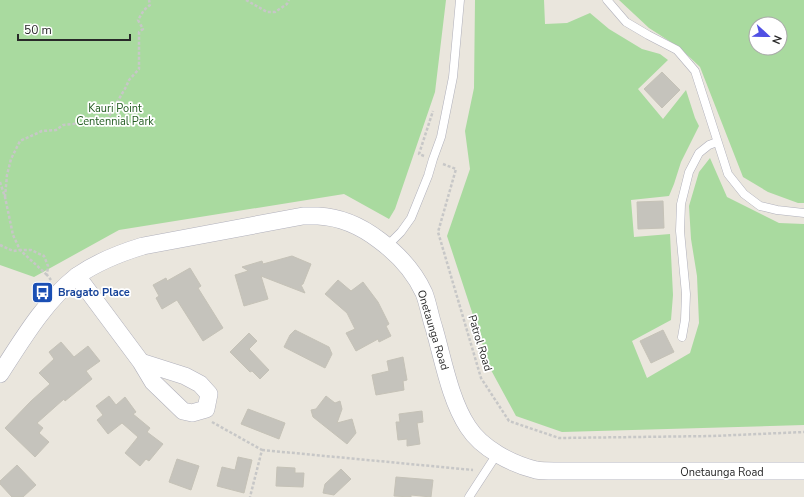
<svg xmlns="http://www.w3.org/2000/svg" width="804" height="497" viewBox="0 0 804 497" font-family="'Nunito Sans',sans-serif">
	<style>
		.green { fill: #a9da9f; fill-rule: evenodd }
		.building { fill: #c5c3bc; stroke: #c5c2b7 }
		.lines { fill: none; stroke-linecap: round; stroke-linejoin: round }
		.lane-casing { stroke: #b0b0bb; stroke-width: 9 }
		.street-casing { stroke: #b0b0bb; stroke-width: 18 }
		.path { stroke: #c7c7c7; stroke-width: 2.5; stroke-dasharray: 3 2; stroke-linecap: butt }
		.lane { stroke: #fff; stroke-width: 8 }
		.street { stroke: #fff; stroke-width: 17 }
		.labels { text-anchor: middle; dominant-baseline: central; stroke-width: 3.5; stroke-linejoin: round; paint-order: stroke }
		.park-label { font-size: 11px; fill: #245d22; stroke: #fff }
		.transit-label { font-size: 11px; font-weight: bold; fill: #164399; stroke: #fff; text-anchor: start }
		.street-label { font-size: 11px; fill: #292929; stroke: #fff }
	</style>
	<rect width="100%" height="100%" fill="#eae6dd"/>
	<g class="green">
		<path d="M0,0H446L435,92L395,209L389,219L344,194L119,230L34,277L0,265Z"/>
		<path d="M475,0H544L545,24L567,23L590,13L609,29L642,49L660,54L668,60L638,89L663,119L686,90L695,118L699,126L681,162L674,184L669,196L631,200L634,237L670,234L673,295L671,320L632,341L647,378L690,353L699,323L697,276L691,239L689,206L699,172L710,158L727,197L779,223L804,224V425L562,432L516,416L491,370L447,236L470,169L465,131L474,88Z"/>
		<path d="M619,0H804V203H798L768,192L743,177L700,67L680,48L649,28ZM756,24H780V48H756Z"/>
	</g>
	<g class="building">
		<path d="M662,72L680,90L662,108L644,89Z"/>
		<path d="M663,201L664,228L638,229L637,202Z"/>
		<path d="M292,256L311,264L303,284L301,285L305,293L261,276L268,299L244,306L235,275L248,271L247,270L242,267L262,261L263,264Z"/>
		<path d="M190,268L201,286L198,288L223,328L203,341L177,300L162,309L156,298L159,296L153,285L166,278L167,281Z"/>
		<path d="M338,280L351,291L363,282L378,302L389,324L386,326L391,336L379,342L378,339L356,351L346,333L355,329L347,313L325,294Z"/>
		<path d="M295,330L329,347L332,354L325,368L284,347L290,335Z"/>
		<path d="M663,330L674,352L651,363L640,341Z"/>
		<path d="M249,333L257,341L249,349L269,370L260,379L252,371L250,372L230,352Z"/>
		<path d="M61,342L74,357L88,346L100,361L86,371L92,379L65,401L64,399L37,423L43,428L39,433L49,442L35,457L5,428L31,401L50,384L39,373L54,359L49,352Z"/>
		<path d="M403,357L407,380L403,381L404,390L376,395L372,375L389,371L387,361Z"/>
		<path d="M109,396L116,405L125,397L136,412L133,414L150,428L147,432L163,444L149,461L146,459L140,466L125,453L138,437L122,423L108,434L97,420L103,415L96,406Z"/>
		<path d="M326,396L335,403L340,401L342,409L337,423L352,419L356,433L347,444L313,417L311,410L316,409Z"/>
		<path d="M248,409L285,423L279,439L241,424Z"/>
		<path d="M422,411L423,422L417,423L420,444L407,446V439L398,440L396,422H400L399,414Z"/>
		<path d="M238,457L252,460L244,493L217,486L222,467L235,470Z"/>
		<path d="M177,459L199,466L191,490L169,482Z"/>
		<path d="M17,465L36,485L23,497H12L0,484V481Z"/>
		<path d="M277,467L295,468V473H304L303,487L276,486Z"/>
		<path d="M341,469L351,479L334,495L323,493L325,484Z"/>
		<path d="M396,477L433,480L431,497L411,495V497L394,496Z"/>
	</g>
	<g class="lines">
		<defs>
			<g id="lane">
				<path d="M607,0L626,22L648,35L677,50L695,71L728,174L744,194L760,206L777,210L804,213"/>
				<path d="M387,246L401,232L411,218L428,176L433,159L441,137L453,77L460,0"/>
				<path d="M682,337L685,320L686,294L680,231L681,204L689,172L699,153L709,145L717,142"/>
				<path d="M469,497L497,454"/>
			</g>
			<g id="street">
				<path d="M77,276L141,362L153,382L183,411L192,413L206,409L209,394L200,384L185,376L141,362"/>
				<path d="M0,374C22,340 45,301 77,276C97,262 120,253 143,246L303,216C308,216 313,216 318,216C340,217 362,227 379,240C398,254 414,271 424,293C428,303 430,316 434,328C443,359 450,400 468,427C482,449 512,464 536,470C542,471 548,471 554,471H804"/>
			</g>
		</defs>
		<use href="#lane" class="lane-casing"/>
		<use href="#street" class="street-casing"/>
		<g class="path">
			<path d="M246,0L267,12H275L287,4L289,0"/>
			<path d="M424,156L419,154L433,111"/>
			<path d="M443,164L456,169L438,232L481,378L509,421L559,438L713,436L804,432"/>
			<path d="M0,182L5,197L13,235L20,250H31L44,256L48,266L47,275L51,280"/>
			<path d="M5,197L7,175L11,159L20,141L42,131L56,130L63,125L106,121L126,87L129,80L139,69V32L143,29L138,20L144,10L150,5L149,0"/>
			<path d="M0,245L13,251L20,250L47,275"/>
			<path d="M212,422L262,450L250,497"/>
			<path d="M262,450L473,470"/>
		</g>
		<use href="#lane" class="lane"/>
		<use href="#street" class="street"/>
	</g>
	<defs>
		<symbol id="bus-square" viewBox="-11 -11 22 22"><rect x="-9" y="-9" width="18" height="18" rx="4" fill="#1a4fb4" stroke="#fff"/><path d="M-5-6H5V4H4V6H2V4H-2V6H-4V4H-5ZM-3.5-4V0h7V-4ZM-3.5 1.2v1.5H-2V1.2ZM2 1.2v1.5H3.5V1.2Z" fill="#fff"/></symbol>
	</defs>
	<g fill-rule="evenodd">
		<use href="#bus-square" x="30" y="280" width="25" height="25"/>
	</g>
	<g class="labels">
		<g class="park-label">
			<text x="115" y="108">Kauri Point<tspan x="115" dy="13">Centennial Park</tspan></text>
		</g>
		<g class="transit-label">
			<text x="58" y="292">Bragato Place</text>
		</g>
		<g class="street-label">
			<text transform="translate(433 330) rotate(73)">Onetaunga Road</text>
			<text transform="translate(480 343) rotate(73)">Patrol Road</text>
			<text x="722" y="472">Onetaunga Road</text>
		</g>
	</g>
	<g transform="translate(768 36) rotate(112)"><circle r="19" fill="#ffffff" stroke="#a9a9a9"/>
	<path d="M0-3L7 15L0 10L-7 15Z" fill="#5050e4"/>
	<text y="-6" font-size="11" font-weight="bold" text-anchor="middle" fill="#292929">N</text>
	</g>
	<path d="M18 34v6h112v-6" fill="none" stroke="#292929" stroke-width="2"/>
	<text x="24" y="34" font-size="12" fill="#292929" stroke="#ffffff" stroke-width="3" paint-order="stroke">50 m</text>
</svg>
